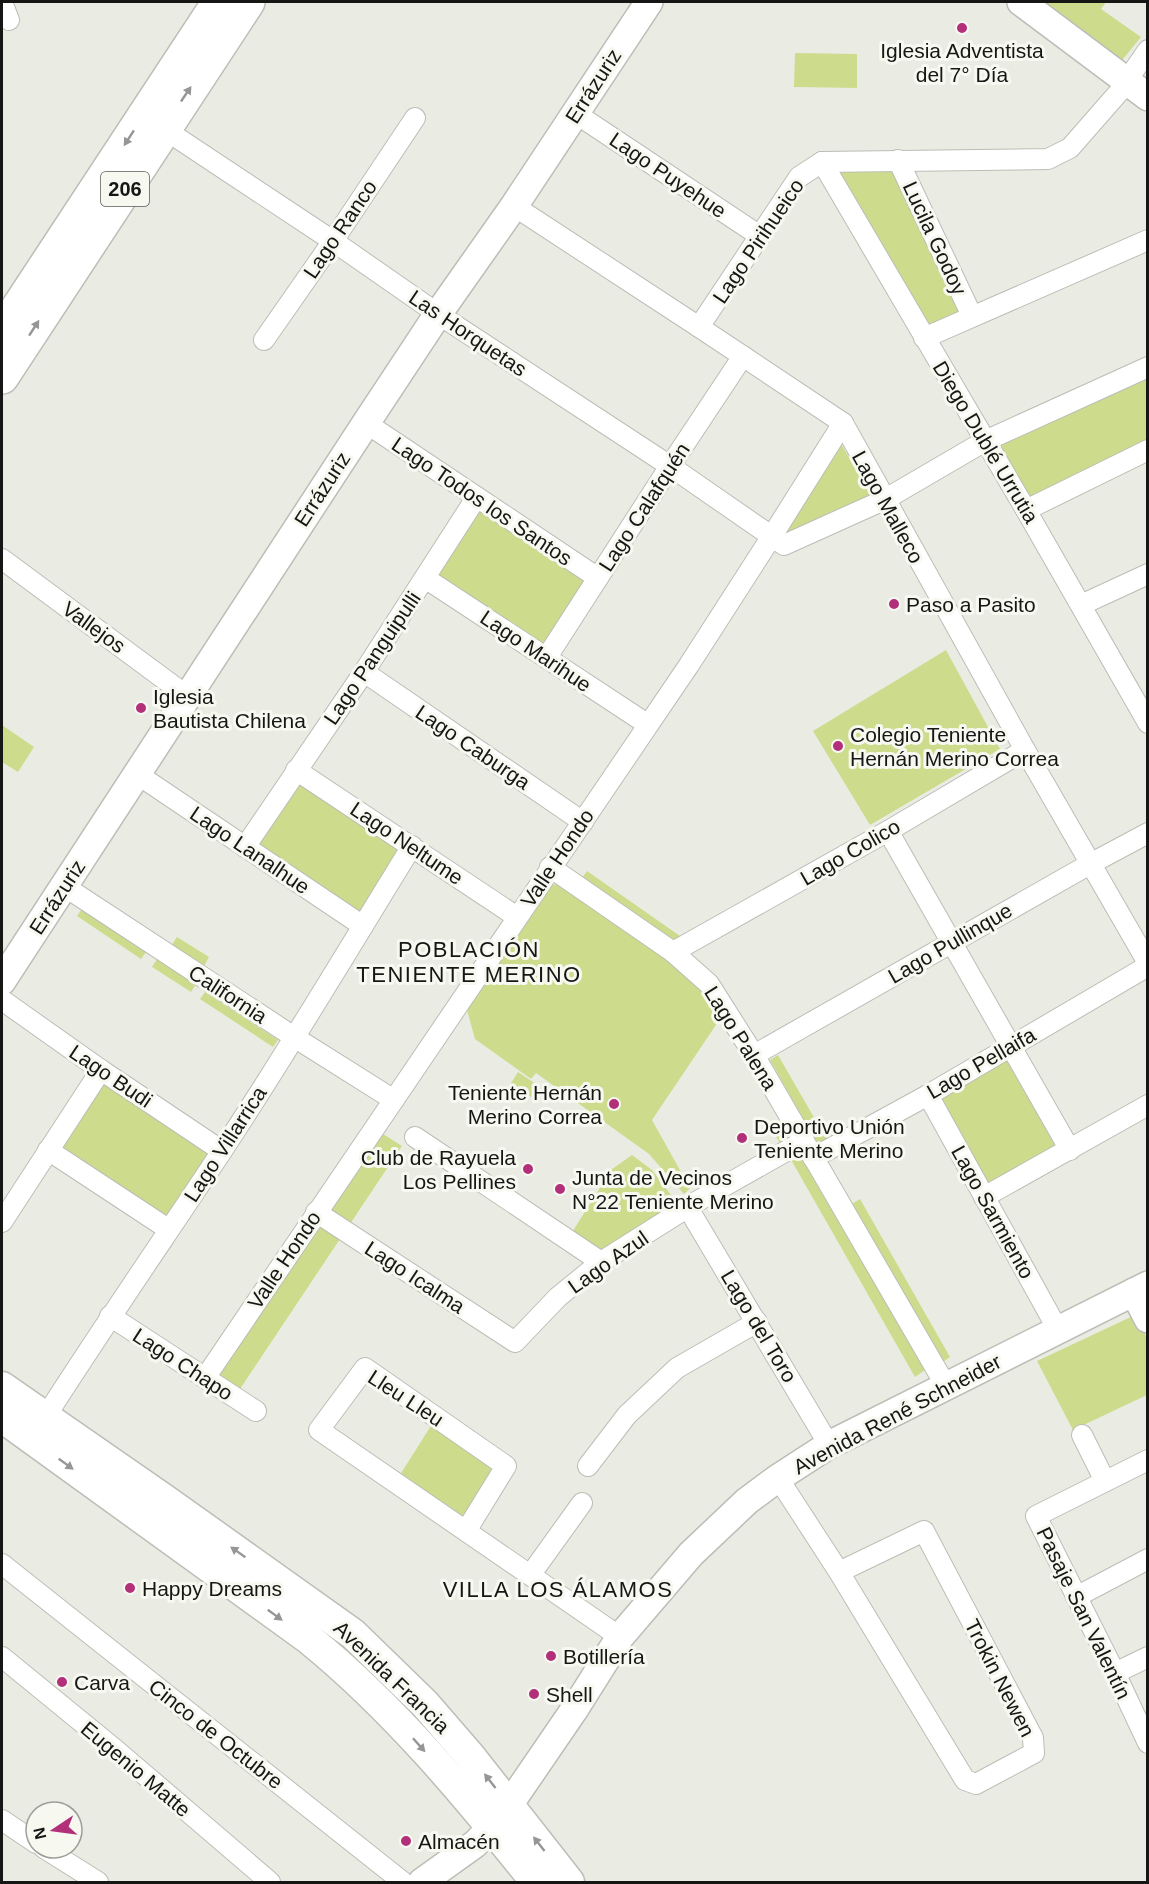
<svg xmlns="http://www.w3.org/2000/svg" width="1149" height="1884" viewBox="0 0 1149 1884" font-family="Arial,sans-serif">
	<style>
		.green { fill: #ccdc8c }
		.lines { fill: none; stroke-linecap: round; stroke-linejoin: round }
		.street-casing { stroke: #bcbdb6; stroke-width: 22 }
		.secondary-casing { stroke: #bcbdb6; stroke-width: 30 }
		.primary-casing { stroke: #bcbdb6; stroke-width: 33 }
		.highway-casing { stroke: #bcbdb6; stroke-width: 36 }
		.street { stroke: #fff; stroke-width: 20 }
		.secondary { stroke: #fff; stroke-width: 27 }
		.primary { stroke: #fff; stroke-width: 30 }
		.highway { stroke: #fff; stroke-width: 33 }
		.oneway { fill: #969695 }
		.poi-dot { fill: #b2307a; stroke: #f7f9f1; stroke-width: 2 }
		.labels { text-anchor: middle; dominant-baseline: central; stroke-width: 6; stroke-linejoin: round; paint-order: stroke }
		.shield { fill: #f7f9f1; stroke: #5a5a56; stroke-width: 1.5 }
		.shield-label { font-size: 20px; font-weight: bold; fill: #161614 }
		.poi-label { font-size: 21px; fill: #161614; stroke: #f7f9f1; text-anchor: start }
		.street-label { font-size: 21px; fill: #161614; stroke: #f7f9f1 }
		.neighbourhood-label { font-size: 22px; letter-spacing: 1.5px; fill: #161614; stroke: #f7f9f1 }
	</style>
	<rect width="100%" height="100%" fill="#eaece4"/>
	<g class="green">
		<path d="M1032,2H1106L1101,9L1141,37L1119,64Z"/>
		<path d="M795,53L857,54V88L794,87Z"/>
		<path d="M831,169H898L967,311L924,331Z"/>
		<path d="M1147,377V442L1026,500L995,445Z"/>
		<path d="M841,444L870,492V499L792,537L784,530Z"/>
		<path d="M476,507L587,580L545,649L433,575Z"/>
		<path d="M946,650L1000,749L870,825L813,731Z"/>
		<path d="M2,725L34,747L18,772L2,762Z"/>
		<path d="M298,776L405,847L362,912L352,914L252,847Z"/>
		<path d="M587,871L680,936L675,943L582,878Z"/>
		<path d="M560,883L650,946L697,985L720,1019L652,1120L690,1188L684,1194L649,1154L536,1073L531,1079L475,1039L467,1010L547,887Z"/>
		<path d="M82,909L146,952L141,959L77,916Z"/>
		<path d="M177,937L209,957L204,966L171,946Z"/>
		<path d="M157,959L196,984L191,992L152,967Z"/>
		<path d="M205,992L278,1040L273,1047L200,999Z"/>
		<path d="M778,1055L827,1140L818,1145L770,1060Z"/>
		<path d="M1007,1059L1061,1150L988,1192L939,1101Z"/>
		<path d="M518,1072L539,1086L540,1090L534,1099L511,1083Z"/>
		<path d="M102,1077L215,1152L167,1221L54,1146Z"/>
		<path d="M781,1121L792,1139L781,1145L768,1123Z"/>
		<path d="M380,1132L402,1146L238,1392L215,1375Z"/>
		<path d="M799,1154L925,1370L915,1377L790,1158Z"/>
		<path d="M632,1155L652,1170L681,1208L602,1256L571,1234L603,1183L598,1179Z"/>
		<path d="M860,1199L950,1357L940,1364L850,1205Z"/>
		<path d="M1135,1315L1147,1338V1395L1073,1430L1037,1361Z"/>
		<path d="M434,1421L497,1467L464,1523L398,1478Z"/>
	</g>
	<g class="lines">
		<defs>
			<g id="street">
				<path d="M2,2L9,20"/>
				<path d="M575,113L760,236"/>
				<path d="M164,129L333,241L438,314L670,466L784,545L884,500L985,441L1148,367"/>
				<path d="M898,160L972,316"/>
				<path d="M822,162L1026,510L1148,723"/>
				<path d="M822,162L1048,159L1070,148L1119,92L1148,50"/>
				<path d="M514,206L699,327L843,423L1025,750L1148,963"/>
				<path d="M699,327L799,177L822,162"/>
				<path d="M924,338L1148,240"/>
				<path d="M264,340L333,241L415,118"/>
				<path d="M366,423L598,578"/>
				<path d="M1026,510L1148,450"/>
				<path d="M2,559L187,696"/>
				<path d="M425,578L647,724"/>
				<path d="M1081,605L1148,574"/>
				<path d="M547,657L670,466L743,356"/>
				<path d="M364,672L583,822"/>
				<path d="M296,770L517,917"/>
				<path d="M137,774L363,926"/>
				<path d="M888,831L1070,1150"/>
				<path d="M245,847L364,672L476,498"/>
				<path d="M550,867L673,952L709,984L754,1055L946,1386"/>
				<path d="M64,886L294,1037L394,1100"/>
				<path d="M673,952L888,831L1025,750"/>
				<path d="M2,1000L101,1070L222,1151"/>
				<path d="M754,1055L1090,864L1148,833"/>
				<path d="M928,1095L1058,1330"/>
				<path d="M415,1137L601,1262"/>
				<path d="M48,1150L168,1229"/>
				<path d="M813,1158L928,1095L1148,966"/>
				<path d="M984,1197L1148,1105"/>
				<path d="M688,1208L829,1445"/>
				<path d="M316,1212L515,1342L558,1297L601,1262L696,1202L804,1141"/>
				<path d="M2,1222L101,1070"/>
				<path d="M110,1316L256,1411"/>
				<path d="M205,1378L689,665L772,536L843,423"/>
				<path d="M39,1427C98,1334 161,1243 222,1151C288,1051 349,948 412,846"/>
				<path d="M1082,1435L1105,1481"/>
				<path d="M1148,1460L1036,1516L1115,1673L1148,1743"/>
				<path d="M588,1466L627,1415L677,1368L757,1322"/>
				<path d="M778,1478L839,1572L965,1780L976,1784L1034,1753L1033,1738L924,1531L839,1572"/>
				<path d="M466,1531L506,1466L365,1368L319,1430L620,1637"/>
				<path d="M2,1564L403,1882"/>
				<path d="M531,1574L582,1503"/>
				<path d="M1076,1597L1148,1559"/>
				<path d="M2,1657L117,1751L270,1882"/>
				<path d="M1115,1673L1148,1657"/>
				<path d="M2,1820L36,1843"/>
				<path d="M44,1848L98,1882"/>
			</g>
			<g id="secondary">
				<path d="M1021,2L1148,97"/>
				<path d="M2,981L366,423L438,314L514,206L649,2"/>
				<path d="M1134,1292L1148,1319"/>
				<path d="M422,1882L475,1844L492,1827L509,1805L574,1710L620,1637L691,1554L747,1501L778,1478L829,1445L1148,1285"/>
			</g>
			<g id="primary">
				<path d="M2,1387L165,1500L353,1634L425,1704L470,1756L569,1882"/>
				<path d="M2,1417L309,1639C395,1709 467,1796 536,1882"/>
			</g>
			<g id="highway">
				<path d="M2,332L219,2"/>
				<path d="M2,377L248,2"/>
			</g>
		</defs>
		<use href="#street" class="street-casing"/>
		<use href="#secondary" class="secondary-casing"/>
		<use href="#primary" class="primary-casing"/>
		<use href="#highway" class="highway-casing"/>
		<use href="#street" class="street"/>
		<use href="#secondary" class="secondary"/>
		<use href="#primary" class="primary"/>
		<use href="#highway" class="highway"/>
	</g>
	<defs><path id="oneway-solid" d="M-6-.8H1V-3.2L6.5 0L1 3.2V.8H-6Z" transform="scale(1.5)"/></defs>
	<g class="oneway">
		<use href="#oneway-solid" transform="translate(186 94) rotate(-56)"/>
		<use href="#oneway-solid" transform="translate(129 138) rotate(123)"/>
		<use href="#oneway-solid" transform="translate(34 328) rotate(-57)"/>
		<use href="#oneway-solid" transform="translate(66 1464) rotate(36)"/>
		<use href="#oneway-solid" transform="translate(238 1552) rotate(-145)"/>
		<use href="#oneway-solid" transform="translate(275 1615) rotate(36)"/>
		<use href="#oneway-solid" transform="translate(419 1745) rotate(48)"/>
		<use href="#oneway-solid" transform="translate(490 1781) rotate(-128)"/>
		<use href="#oneway-solid" transform="translate(539 1844) rotate(-128)"/>
	</g>
	<g class="poi-dot">
		<circle cx="962" cy="28" r="6"/>
		<circle cx="894" cy="604" r="6"/>
		<circle cx="141" cy="708" r="6"/>
		<circle cx="838" cy="746" r="6"/>
		<circle cx="614" cy="1104" r="6"/>
		<circle cx="742" cy="1138" r="6"/>
		<circle cx="528" cy="1169" r="6"/>
		<circle cx="560" cy="1189" r="6"/>
		<circle cx="130" cy="1588" r="6"/>
		<circle cx="551" cy="1656" r="6"/>
		<circle cx="62" cy="1682" r="6"/>
		<circle cx="534" cy="1694" r="6"/>
		<circle cx="406" cy="1841" r="6"/>
	</g>
	<g class="labels">
		<rect class="shield" x="101" y="172" width="48" height="34" rx="4.5"/>
		<g class="shield-label">
			<text x="125" y="189">206</text>
		</g>
		<g class="poi-label">
			<text x="962" y="50" text-anchor="middle">Iglesia Adventista<tspan x="962" dy="24">del 7° Día</tspan></text>
			<text x="906" y="604">Paso a Pasito</text>
			<text x="153" y="696">Iglesia<tspan x="153" dy="24">Bautista Chilena</tspan></text>
			<text x="850" y="734">Colegio Teniente<tspan x="850" dy="24">Hernán Merino Correa</tspan></text>
			<text x="602" y="1092" text-anchor="end">Teniente Hernán<tspan x="602" dy="24">Merino Correa</tspan></text>
			<text x="754" y="1126">Deportivo Unión<tspan x="754" dy="24">Teniente Merino</tspan></text>
			<text x="516" y="1157" text-anchor="end">Club de Rayuela<tspan x="516" dy="24">Los Pellines</tspan></text>
			<text x="572" y="1177">Junta de Vecinos<tspan x="572" dy="24">N°22 Teniente Merino</tspan></text>
			<text x="142" y="1588">Happy Dreams</text>
			<text x="563" y="1656">Botillería</text>
			<text x="74" y="1682">Carva</text>
			<text x="546" y="1694">Shell</text>
			<text x="418" y="1841">Almacén</text>
		</g>
		<g class="street-label">
			<text transform="translate(593 86) rotate(-57)">Errázuriz</text>
			<text transform="translate(668 175) rotate(34)">Lago Puyehue</text>
			<text transform="translate(340 229) rotate(-56)">Lago Ranco</text>
			<text transform="translate(935 238) rotate(65)">Lucila Godoy</text>
			<text transform="translate(758 241) rotate(-56)">Lago Pirihueico</text>
			<text transform="translate(468 333) rotate(34)">Las Horquetas</text>
			<text transform="translate(986 442) rotate(59)">Diego Dublé Urrutia</text>
			<text transform="translate(322 489) rotate(-57)">Errázuriz</text>
			<text transform="translate(482 501) rotate(34)">Lago Todos los Santos</text>
			<text transform="translate(644 507) rotate(-57)">Lago Calafquén</text>
			<text transform="translate(888 507) rotate(61)">Lago Malleco</text>
			<text transform="translate(94 627) rotate(36)">Vallejos</text>
			<text transform="translate(536 651) rotate(34)">Lago Marihue</text>
			<text transform="translate(372 658) rotate(-56)">Lago Panguipulli</text>
			<text transform="translate(473 747) rotate(34)">Lago Caburga</text>
			<text transform="translate(407 843) rotate(34)">Lago Neltume</text>
			<text transform="translate(250 850) rotate(34)">Lago Lanalhue</text>
			<text transform="translate(850 852) rotate(-30)">Lago Colico</text>
			<text transform="translate(557 858) rotate(-56)">Valle Hondo</text>
			<text transform="translate(57 897) rotate(-57)">Errázuriz</text>
			<text transform="translate(950 943) rotate(-30)">Lago Pullinque</text>
			<text transform="translate(228 994) rotate(33)">California</text>
			<text transform="translate(741 1038) rotate(58)">Lago Palena</text>
			<text transform="translate(981 1063) rotate(-30)">Lago Pellaifa</text>
			<text transform="translate(111 1076) rotate(34)">Lago Budi</text>
			<text transform="translate(225 1144) rotate(-57)">Lago Villarrica</text>
			<text transform="translate(993 1212) rotate(61)">Lago Sarmiento</text>
			<text transform="translate(284 1260) rotate(-56)">Valle Hondo</text>
			<text transform="translate(608 1262) rotate(-35)">Lago Azul</text>
			<text transform="translate(415 1277) rotate(33)">Lago Icalma</text>
			<text transform="translate(759 1326) rotate(59)">Lago del Toro</text>
			<text transform="translate(183 1364) rotate(33)">Lago Chapo</text>
			<text transform="translate(406 1398) rotate(33)">Lleu Lleu</text>
			<text transform="translate(897 1414) rotate(-28)">Avenida René Schneider</text>
			<text transform="translate(1084 1613) rotate(64)">Pasaje San Valentín</text>
			<text transform="translate(392 1677) rotate(44)">Avenida Francia</text>
			<text transform="translate(1000 1678) rotate(63)">Trokin Newen</text>
			<text transform="translate(216 1734) rotate(38)">Cinco de Octubre</text>
			<text transform="translate(136 1769) rotate(40)">Eugenio Matte</text>
		</g>
		<g class="neighbourhood-label">
			<text x="469" y="949">POBLACIÓN<tspan x="469" dy="25">TENIENTE MERINO</tspan></text>
			<text x="558" y="1589">VILLA LOS ÁLAMOS</text>
		</g>
	</g>
	<rect width="1149" height="1884" fill="none" stroke="#161614" stroke-width="6"/>
	<g transform="translate(54 1830) rotate(257)"><circle r="28" fill="#f7f9f1" stroke="#9d9e99" stroke-width="1.5"/>
	<path d="M0-4.5L10 22L0 15L-10 22Z" fill="#b2307a"/>
	<text y="-9" font-size="16" font-weight="bold" text-anchor="middle" fill="#161614">N</text>
	</g>
</svg>
